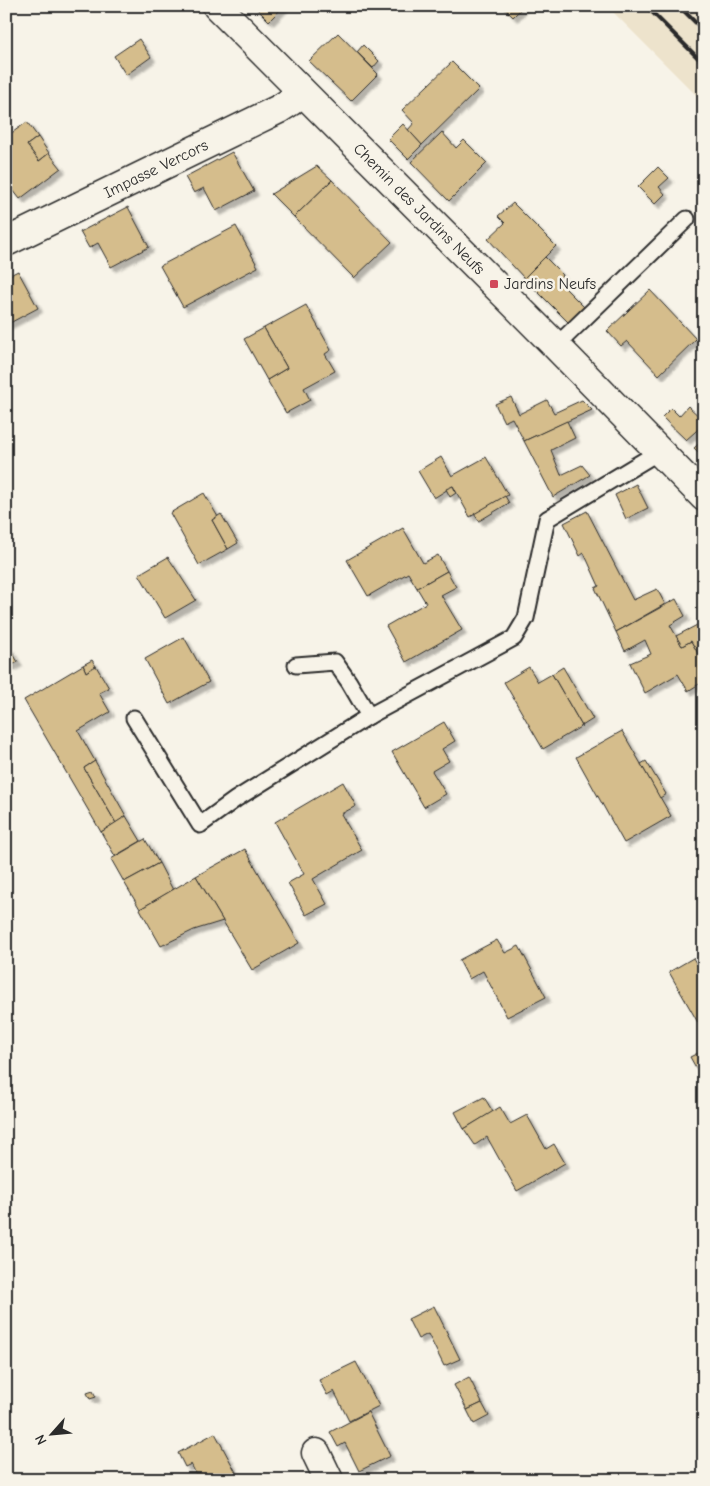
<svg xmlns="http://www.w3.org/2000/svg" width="710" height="1486" viewBox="0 0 710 1486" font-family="'Comic Neue',sans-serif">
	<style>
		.built { fill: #ede3cc }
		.building { fill: #d5bd8c; stroke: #2b2b2b; filter: url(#shadow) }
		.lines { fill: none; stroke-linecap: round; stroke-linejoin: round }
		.lane-casing { stroke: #2b2b2b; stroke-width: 19 }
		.street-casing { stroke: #2b2b2b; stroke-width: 31 }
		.lane { stroke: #f7f3e8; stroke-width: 15 }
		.street { stroke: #f7f3e8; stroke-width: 28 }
		.rail { stroke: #2b2b2b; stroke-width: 4 }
		.poi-dot { fill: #d1495b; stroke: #f7f3e8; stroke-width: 2 }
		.labels { text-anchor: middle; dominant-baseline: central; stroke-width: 5; stroke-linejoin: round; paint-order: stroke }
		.street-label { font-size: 16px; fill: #2b2b2b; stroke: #f7f3e8 }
		.poi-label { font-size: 16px; fill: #2b2b2b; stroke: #f7f3e8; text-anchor: start }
	</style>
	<defs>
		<filter id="shadow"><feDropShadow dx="4.5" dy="4.5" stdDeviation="1" flood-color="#0004"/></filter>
	</defs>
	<rect width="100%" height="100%" fill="#f7f3e8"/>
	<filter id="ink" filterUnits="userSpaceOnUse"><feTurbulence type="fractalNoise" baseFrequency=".02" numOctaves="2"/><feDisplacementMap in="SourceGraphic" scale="10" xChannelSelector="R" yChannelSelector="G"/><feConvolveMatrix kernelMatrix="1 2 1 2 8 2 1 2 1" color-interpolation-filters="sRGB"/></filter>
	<g filter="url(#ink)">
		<path class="built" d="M607,6H704V103Z"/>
		<g class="building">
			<path d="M254,6H284L269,21Z"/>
			<path d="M502,6H524L513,17Z"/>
			<path d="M338,33L378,74L351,101L309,61Z"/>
			<path d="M139,39L151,57L126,75L114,56Z"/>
			<path d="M363,45L379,61L373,68L357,52Z"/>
			<path d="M452,62L479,89L422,145L408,130L414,123L402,110Z"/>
			<path d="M27,122L38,137L27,145L39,161L49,153L61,168L20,199L6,181V137Z"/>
			<path d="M403,124L422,145L408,159L388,139Z"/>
			<path d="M442,132L456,148L464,140L487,163L449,201L411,162Z"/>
			<path d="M38,137L49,153L39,161L27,145Z"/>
			<path d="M232,152L254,191L216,211L204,188L194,193L185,177Z"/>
			<path d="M317,166L332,180L294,217L271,194Z"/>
			<path d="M658,167L669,178L659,187L665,194L655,204L638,187Z"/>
			<path d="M332,180L392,242L354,278L294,217Z"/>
			<path d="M513,203L556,246L524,278L488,239L505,223L498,216Z"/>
			<path d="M128,207L149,247L111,267L98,243L89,248L80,232Z"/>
			<path d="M236,226L258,267L183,307L160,266Z"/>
			<path d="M545,257L563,275L558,281L584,307L568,322L524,278Z"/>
			<path d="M18,271L38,308L6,325V277Z"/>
			<path d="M650,290L696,339L659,375L627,341L621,346L607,331Z"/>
			<path d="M306,305L331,350L325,354L335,371L304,388L310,400L286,413L267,380L287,368L264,328Z"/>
			<path d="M264,328L287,368L267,380L244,339Z"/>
			<path d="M511,397L519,414L547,400L554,413L582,400L592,410L524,441L512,418L504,422L495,404Z"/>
			<path d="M688,406L704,421V424L686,440L662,417L671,408L679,416Z"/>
			<path d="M567,421L575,438L551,450L561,475L582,465L590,475L553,497L524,441Z"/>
			<path d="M704,439V458L694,448Z"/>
			<path d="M441,457L452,476L486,457L508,495L470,517L453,486L434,498L418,471Z"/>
			<path d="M636,484L648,508L626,519L615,495Z"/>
			<path d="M453,486L456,493L450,497L446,489Z"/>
			<path d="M204,493L218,517L212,520L228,549L199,565L170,513Z"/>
			<path d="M505,496L509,503L479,521L474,514Z"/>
			<path d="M587,511L633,600L657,589L665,604L616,632L595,588L599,586L584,553L580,556L564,523Z"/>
			<path d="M221,514L238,543L228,549L212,520Z"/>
			<path d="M403,528L423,563L438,555L447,571L417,588L408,573L368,596L347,560Z"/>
			<path d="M168,557L196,600L165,618L139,574Z"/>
			<path d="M447,571L456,587L441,595L462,630L406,662L386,626L426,603L417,588Z"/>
			<path d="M676,599L685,616L670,625L682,646L691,641L704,663V681L688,691L678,674L645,693L630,663L651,654L645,640L625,651L616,632Z"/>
			<path d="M699,624L704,633V655L700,657L691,641L682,646L676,636Z"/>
			<path d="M184,637L209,682L169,704L145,659Z"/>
			<path d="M9,647L18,662L8,667L6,664V649Z"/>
			<path d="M92,660L96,666L86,672L83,665Z"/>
			<path d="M83,665L86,672L96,666L109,688L99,693L110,712L78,731L95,761L84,768L116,823L101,832L24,700Z"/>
			<path d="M529,667L538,682L552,674L582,726L543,749L504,682Z"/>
			<path d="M563,667L593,719L582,726L552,674Z"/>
			<path d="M444,722L455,741L442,749L449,761L432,771L446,794L424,807L392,752Z"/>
			<path d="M622,731L671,816L624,843L576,757Z"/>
			<path d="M95,761L126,816L116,823L84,768Z"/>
			<path d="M646,761L666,794L660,798L641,764Z"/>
			<path d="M343,782L356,806L341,814L362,850L313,879L327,904L306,915L288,883L304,874L275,822Z"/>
			<path d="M126,816L141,841L115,856L101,832Z"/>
			<path d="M145,839L159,863L124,882L111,859Z"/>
			<path d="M245,849L299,943L252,970L196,876Z"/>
			<path d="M159,863L173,890L140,909L124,882Z"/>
			<path d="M196,876L223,921L194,930L161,946L140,909Z"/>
			<path d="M497,940L505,953L519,946L546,997L507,1017L483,971L469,979L459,960Z"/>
			<path d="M693,958L704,976V1033L669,972Z"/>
			<path d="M704,1050V1082L690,1057Z"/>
			<path d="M484,1097L493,1112L464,1129L455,1112Z"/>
			<path d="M500,1107L510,1124L527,1115L546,1149L554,1144L565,1163L517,1191L487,1137L475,1145L464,1129Z"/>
			<path d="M434,1306L460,1359L444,1366L428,1334L418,1339L408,1319Z"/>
			<path d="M356,1362L379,1406L349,1421L334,1391L327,1395L319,1380Z"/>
			<path d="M469,1377L482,1403L467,1410L454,1385Z"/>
			<path d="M93,1391L96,1397L90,1399L87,1393Z"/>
			<path d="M482,1403L489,1416L474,1424L467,1410Z"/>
			<path d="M368,1412L390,1456L359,1471L345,1443L338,1447L330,1432Z"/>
			<path d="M215,1433L239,1478L236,1480H199L191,1464L185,1467L178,1453Z"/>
		</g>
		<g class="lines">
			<defs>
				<g id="lane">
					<path d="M556,346L687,219"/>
					<path d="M296,665L335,662L349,682L369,716"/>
					<path d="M134,718L200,825L236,799L369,716L514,638L526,618L547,519L660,451"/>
				</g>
				<g id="street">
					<path d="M217,6L556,346L704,497"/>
					<path d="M6,242L279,109L290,102L301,91"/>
					<path d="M316,1453L329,1480"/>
				</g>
			</defs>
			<use href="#lane" class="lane-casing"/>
			<use href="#street" class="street-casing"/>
			<use href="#lane" class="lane"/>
			<use href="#street" class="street"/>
			<g class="rail">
				<path d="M646,6L704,64"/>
				<path d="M679,6L704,31"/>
			</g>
		</g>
	</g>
	<rect class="poi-dot" x="489" y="279" width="10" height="10" rx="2.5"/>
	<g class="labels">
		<g class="street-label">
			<text transform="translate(156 169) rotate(-26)">Impasse Vercors</text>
			<text transform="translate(419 209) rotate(45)">Chemin des Jardins Neufs</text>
		</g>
		<g class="poi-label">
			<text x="504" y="284">Jardins Neufs</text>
		</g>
	</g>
	<rect width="710" height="1486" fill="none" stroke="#f7f3e8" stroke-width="25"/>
	<rect x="12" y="12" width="685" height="1461" fill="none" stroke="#2b2b2b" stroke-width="2" filter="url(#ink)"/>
	<g transform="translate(52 1434) rotate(243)" stroke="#f7f3e8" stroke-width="4" paint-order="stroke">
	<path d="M0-4L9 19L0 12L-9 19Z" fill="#2b2b2b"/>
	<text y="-8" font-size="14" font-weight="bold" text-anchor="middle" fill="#2b2b2b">N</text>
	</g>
</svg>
